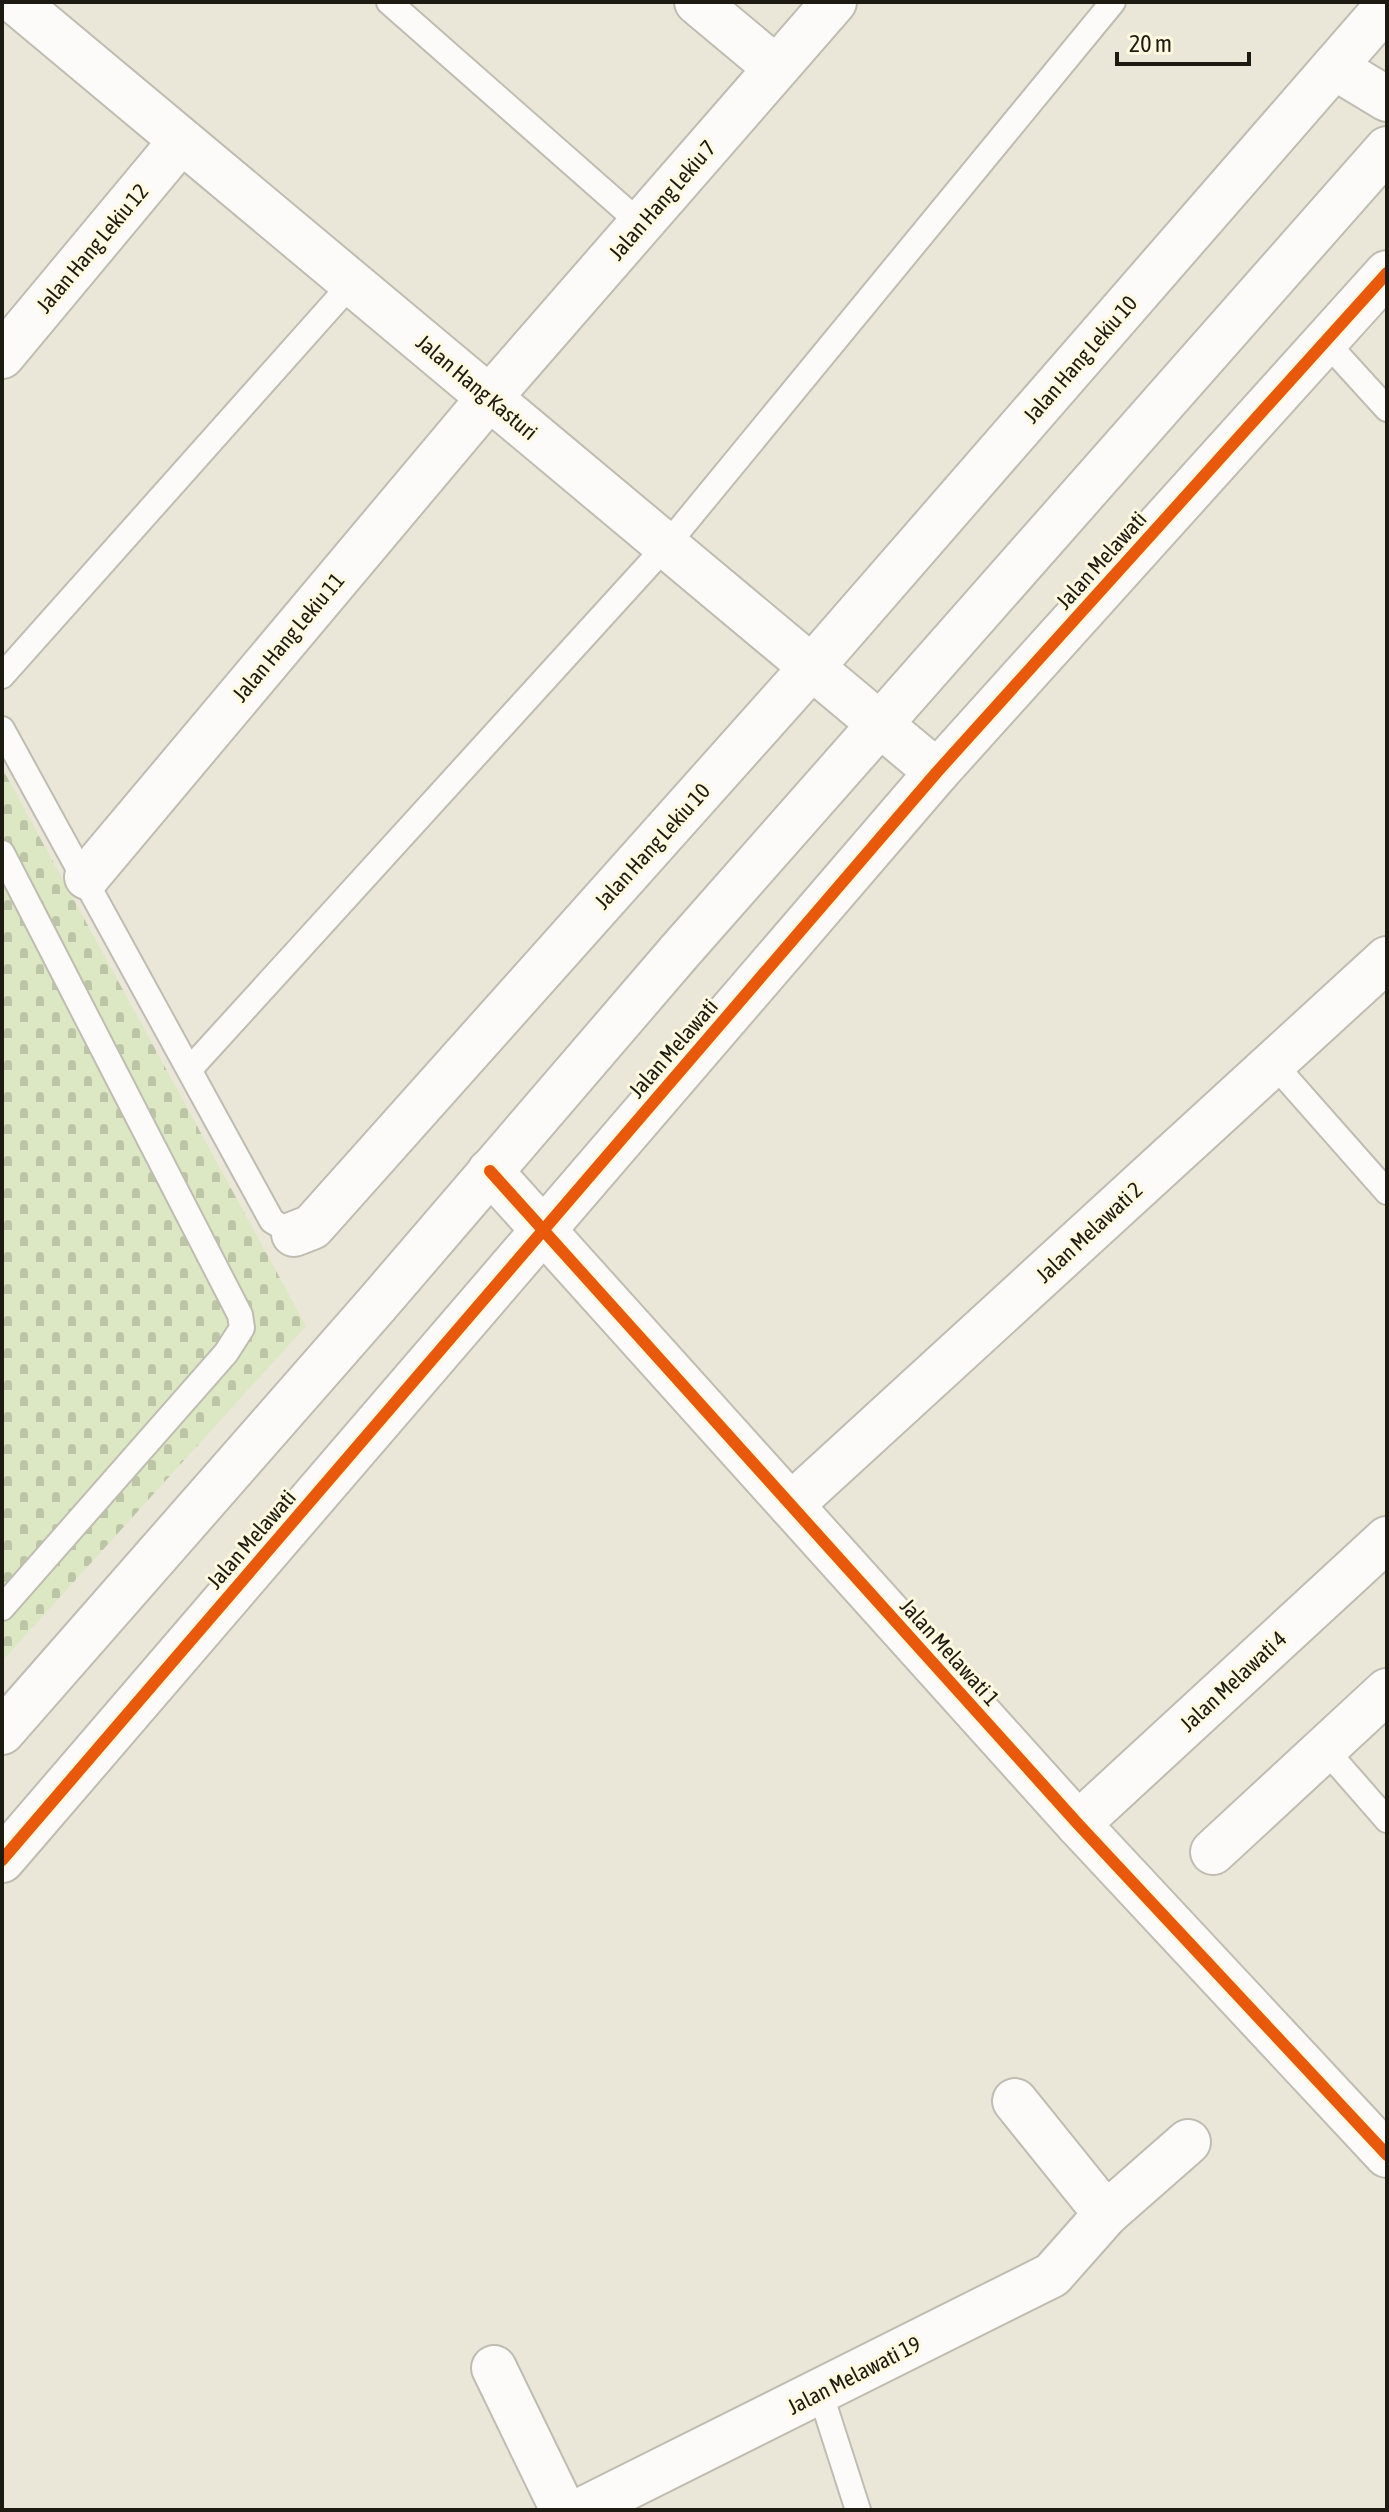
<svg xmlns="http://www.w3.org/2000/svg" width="1389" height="2512" viewBox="0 0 1389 2512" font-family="'Asap Condensed',sans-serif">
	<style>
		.cemetery { fill: url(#cemetery-stones) }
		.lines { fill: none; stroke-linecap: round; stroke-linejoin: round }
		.service-casing { stroke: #bfbcb1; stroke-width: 28 }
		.minor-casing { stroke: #bfbcb1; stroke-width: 48 }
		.tertiary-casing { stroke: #bfbcb1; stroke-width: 48 }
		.service { stroke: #fcfbf9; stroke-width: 24 }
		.minor { stroke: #fcfbf9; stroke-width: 44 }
		.tertiary { stroke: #fcfbf9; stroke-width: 44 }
		.cycleway-casing { stroke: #fef9df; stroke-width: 17 }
		.cycleway { stroke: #e8590c; stroke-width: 12 }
		.labels { text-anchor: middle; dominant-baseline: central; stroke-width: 6; stroke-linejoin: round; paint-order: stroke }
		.street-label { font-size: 22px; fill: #1c1a11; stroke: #fef9df }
	</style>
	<defs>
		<pattern id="cemetery-stones" width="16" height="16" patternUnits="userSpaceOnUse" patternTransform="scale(2)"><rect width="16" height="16" fill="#dce7c3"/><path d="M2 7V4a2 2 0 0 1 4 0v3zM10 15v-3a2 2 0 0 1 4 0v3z" fill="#bcc6a6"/></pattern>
	</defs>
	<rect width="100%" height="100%" fill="#eae7d9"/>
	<path class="cemetery" d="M2,768L306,1326L2,1661Z"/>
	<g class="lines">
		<defs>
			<g id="service">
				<path d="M389,2L641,224"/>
				<path d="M1325,341L1387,409"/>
				<path d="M2,676L352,283"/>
				<path d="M2,729L272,1221L294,1234"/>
				<path d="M2,853L240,1315L242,1328L226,1353L2,1608"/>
				<path d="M1273,1063L1387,1192"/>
				<path d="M190,1069L666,546L1113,2"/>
				<path d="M1324,1748L1387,1820"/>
				<path d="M820,2392L858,2510"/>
			</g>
			<g id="minor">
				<path d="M697,2L776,68"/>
				<path d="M1334,67L1387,99"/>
				<path d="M2,356L181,141"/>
				<path d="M87,877L490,397L834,2"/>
				<path d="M490,1171L1078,1824L1387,2155"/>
				<path d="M294,1234L312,1227L811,668L1387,6"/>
				<path d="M791,1505L1387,959"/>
				<path d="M1078,1824L1387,1539"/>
				<path d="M1213,1852L1387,1691"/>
				<path d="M1106,2214L1188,2142"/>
				<path d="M494,2368L563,2510"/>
				<path d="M582,2510L1052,2275L1106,2214L1015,2101"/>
			</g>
			<g id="tertiary">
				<path d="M16,2L937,772"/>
				<path d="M2,1732L377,1304L680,951L1387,149"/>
				<path d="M2,1860L937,772L1387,273"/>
			</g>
		</defs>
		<use href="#service" class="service-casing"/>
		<use href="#minor" class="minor-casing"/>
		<use href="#tertiary" class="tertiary-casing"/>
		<use href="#service" class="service"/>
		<use href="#minor" class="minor"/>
		<use href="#tertiary" class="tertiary"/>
		<defs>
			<g id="cycleway">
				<path d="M490,1171L1078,1824L1387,2155"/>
				<path d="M2,1860L937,772L1387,273"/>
			</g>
		</defs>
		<use href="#cycleway" class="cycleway-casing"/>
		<use href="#cycleway" class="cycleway"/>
	</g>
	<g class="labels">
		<g class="street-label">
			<text transform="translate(662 200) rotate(-49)">Jalan Hang Lekiu 7</text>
			<text transform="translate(92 248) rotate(-50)">Jalan Hang Lekiu 12</text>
			<text transform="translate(1080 359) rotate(-49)">Jalan Hang Lekiu 10</text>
			<text transform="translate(477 387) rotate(40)">Jalan Hang Kasturi</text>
			<text transform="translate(1101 560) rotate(-48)">Jalan Melawati</text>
			<text transform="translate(288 637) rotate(-50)">Jalan Hang Lekiu 11</text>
			<text transform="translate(652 846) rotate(-48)">Jalan Hang Lekiu 10</text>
			<text transform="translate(673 1048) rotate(-49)">Jalan Melawati</text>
			<text transform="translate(1089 1232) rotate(-43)">Jalan Melawati 2</text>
			<text transform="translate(251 1539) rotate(-49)">Jalan Melawati</text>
			<text transform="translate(950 1652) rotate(48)">Jalan Melawati 1</text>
			<text transform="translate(1233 1681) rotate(-43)">Jalan Melawati 4</text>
			<text transform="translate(854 2375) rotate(-27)">Jalan Melawati 19</text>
		</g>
	</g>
	<rect width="1389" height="2512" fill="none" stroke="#1c1a11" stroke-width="8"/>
	<path d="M1117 52v12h132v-12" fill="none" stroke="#1c1a11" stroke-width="4"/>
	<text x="1129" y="52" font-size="24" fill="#1c1a11" stroke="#fef9df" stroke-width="6" paint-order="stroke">20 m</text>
</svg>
